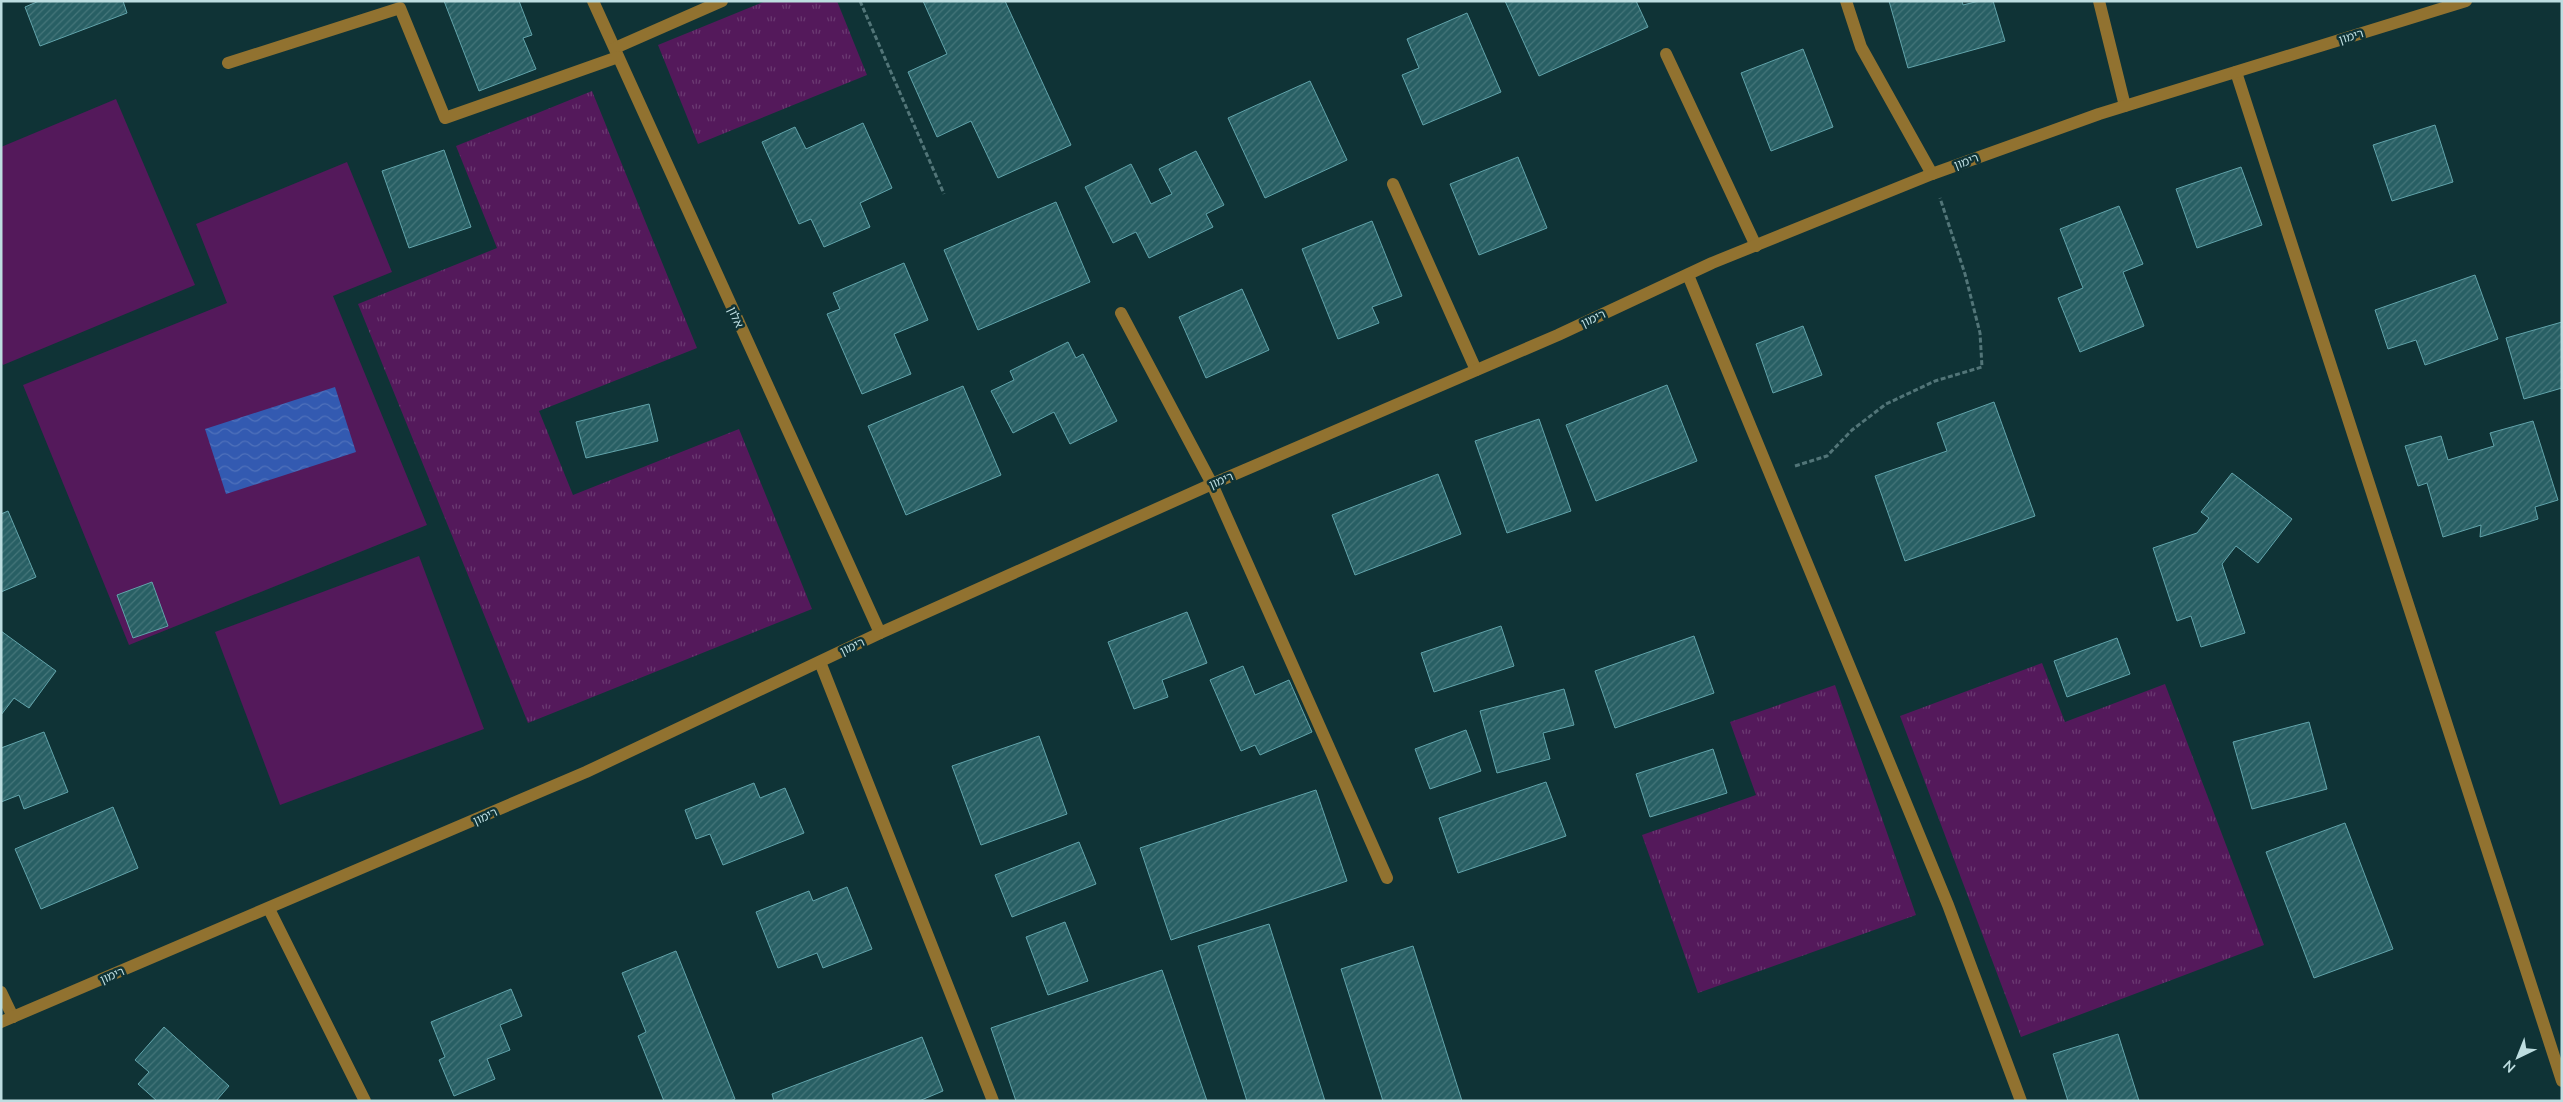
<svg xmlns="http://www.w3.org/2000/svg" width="2563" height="1102" viewBox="0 0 2563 1102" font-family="Mulish,'Noto Sans Hebrew',sans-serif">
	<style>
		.park { fill: url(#park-tufts) }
		.pitch { fill: #54195b }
		.water { fill: url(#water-waves) }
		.building { fill: url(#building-hatch); stroke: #62a4ab }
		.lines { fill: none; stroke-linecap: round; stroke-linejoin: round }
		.path { stroke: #527578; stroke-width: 3; stroke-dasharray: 5 2.5; stroke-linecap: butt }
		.minor { stroke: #917230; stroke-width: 12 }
		.labels { text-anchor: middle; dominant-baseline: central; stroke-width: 5; stroke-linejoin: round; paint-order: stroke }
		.street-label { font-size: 12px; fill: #bddde0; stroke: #0f3336 }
	</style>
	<defs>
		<pattern id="park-tufts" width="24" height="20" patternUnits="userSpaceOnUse" patternTransform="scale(1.25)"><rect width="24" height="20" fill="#54195b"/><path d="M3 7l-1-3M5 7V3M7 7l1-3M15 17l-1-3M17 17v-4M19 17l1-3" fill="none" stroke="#6b3a72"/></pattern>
		<pattern id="water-waves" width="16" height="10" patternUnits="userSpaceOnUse" patternTransform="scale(1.25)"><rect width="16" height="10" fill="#335ab1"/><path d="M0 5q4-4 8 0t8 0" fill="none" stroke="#4f71bb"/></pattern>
		<pattern id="building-hatch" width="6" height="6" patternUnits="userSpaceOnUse" patternTransform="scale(1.25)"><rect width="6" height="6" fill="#285f64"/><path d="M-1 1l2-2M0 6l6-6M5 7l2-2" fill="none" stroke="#45767a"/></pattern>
	</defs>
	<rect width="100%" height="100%" fill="#0f3336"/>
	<g class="park">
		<path d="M766,1H837L867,75L698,144L658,45Z"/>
		<path d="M592,91L697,348L539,411L573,495L739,429L812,609L528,723L358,304L497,248L456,146Z"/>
		<path d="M2042,663L2065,722L2165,684L2264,945L2021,1037L1900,716Z"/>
		<path d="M1835,685L1916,915L1698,993L1642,835L1756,795L1730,722Z"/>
	</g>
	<g class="pitch">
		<path d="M116,99L195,285L3,365L1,361V147Z"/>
		<path d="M347,162L392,272L333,296L427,525L129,645L23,385L227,303L196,224Z"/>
		<path d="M419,556L484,729L280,805L215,632Z"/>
	</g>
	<path class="water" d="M335,387L356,452L226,494L205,429Z"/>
	<g class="building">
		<path d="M39,1H123L127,13L40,46L25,7Z"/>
		<path d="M444,1H519L532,35L523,38L536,69L479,91Z"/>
		<path d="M923,1H1005L1071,145L998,178L971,121L937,137L908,72L947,54Z"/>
		<path d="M1505,1H1636L1648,27L1539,76Z"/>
		<path d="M1889,1H1962L1963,5L1979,1H1993L2005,41L1908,68Z"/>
		<path d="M1467,13L1501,92L1423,125L1402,75L1419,68L1407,39Z"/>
		<path d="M1803,49L1833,127L1771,151L1741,73Z"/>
		<path d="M1310,81L1347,160L1265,198L1228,118Z"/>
		<path d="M863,123L892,188L860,203L870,227L824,247L811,219L799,224L762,142L795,127L806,149Z"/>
		<path d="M2435,125L2453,182L2392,201L2373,145Z"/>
		<path d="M444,150L471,227L409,248L382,171Z"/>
		<path d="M1196,151L1224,205L1206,214L1213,227L1149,258L1136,232L1113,243L1085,187L1131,164L1151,204L1172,194L1159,169Z"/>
		<path d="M1518,157L1547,228L1479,255L1450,184Z"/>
		<path d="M2241,167L2262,225L2197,248L2176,189Z"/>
		<path d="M1056,202L1090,282L978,330L944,250Z"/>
		<path d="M2119,206L2143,264L2123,272L2144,326L2080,352L2058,298L2083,288L2060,229Z"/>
		<path d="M1372,221L1402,296L1372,307L1379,323L1338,339L1302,249Z"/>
		<path d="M904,263L928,320L894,334L911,374L862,394L827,314L840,309L833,293Z"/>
		<path d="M2475,275L2498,339L2425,365L2416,340L2388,349L2375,310Z"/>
		<path d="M1242,289L1269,350L1206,378L1179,317Z"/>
		<path d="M2562,322V388L2524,399L2506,338Z"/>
		<path d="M1803,326L1822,375L1773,393L1756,344Z"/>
		<path d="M1068,342L1076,358L1083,354L1117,421L1070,444L1054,412L1013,433L991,391L1014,380L1010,371Z"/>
		<path d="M1667,385L1697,461L1596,501L1566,425Z"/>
		<path d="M963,386L1001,475L906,515L868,426Z"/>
		<path d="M1994,402L2035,516L1905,561L1875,476L1947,451L1937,423Z"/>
		<path d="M649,404L658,441L586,458L576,422Z"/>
		<path d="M1539,419L1571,511L1507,533L1475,441Z"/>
		<path d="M2533,421L2558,500L2535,507L2538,519L2480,537L2481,525L2443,537L2427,483L2418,486L2405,446L2441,436L2448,460L2494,446L2490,433Z"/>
		<path d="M2232,473L2292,519L2258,563L2236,546L2222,564L2245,633L2201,647L2191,616L2177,621L2153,548L2197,533L2209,518L2201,512Z"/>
		<path d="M1438,474L1461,534L1355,575L1332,515Z"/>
		<path d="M8,511L36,577L1,592V514Z"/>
		<path d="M152,582L168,626L133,638L117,595Z"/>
		<path d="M1187,612L1207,663L1162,680L1168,697L1134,709L1108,642Z"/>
		<path d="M1501,626L1514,666L1434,692L1421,653Z"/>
		<path d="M1,631L56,671L29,708L14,698L1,715Z"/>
		<path d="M1694,636L1714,693L1615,728L1595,671Z"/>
		<path d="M2117,638L2130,674L2067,697L2054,661Z"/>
		<path d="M1243,666L1255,695L1289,680L1312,732L1260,755L1255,745L1241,751L1210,680Z"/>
		<path d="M1564,689L1574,725L1543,733L1550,759L1497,773L1480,711Z"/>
		<path d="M2309,722L2327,789L2252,809L2233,742Z"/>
		<path d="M1466,730L1481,771L1430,789L1415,749Z"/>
		<path d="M44,732L68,792L24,809L19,795L1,802V748Z"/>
		<path d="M1039,736L1067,814L981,845L952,766Z"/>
		<path d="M1713,749L1727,793L1650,817L1636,774Z"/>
		<path d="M1546,782L1566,836L1458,873L1439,818Z"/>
		<path d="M754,783L760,798L785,788L804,833L723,865L710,834L696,839L685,810Z"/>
		<path d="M1316,790L1347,881L1171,940L1140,848Z"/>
		<path d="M113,807L138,868L41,909L15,849Z"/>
		<path d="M2345,823L2393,949L2314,978L2266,852Z"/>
		<path d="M1079,842L1096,884L1012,917L995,875Z"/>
		<path d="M847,887L872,949L823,968L817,953L778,968L756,912L809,891L813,901Z"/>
		<path d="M1065,922L1088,981L1048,995L1026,937Z"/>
		<path d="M1269,924L1325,1101H1247L1198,946Z"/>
		<path d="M1413,946L1462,1101H1383L1341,969Z"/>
		<path d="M676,951L735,1099L730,1101H664L638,1036L646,1032L622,973Z"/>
		<path d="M1162,970L1207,1101H1016L991,1028Z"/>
		<path d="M511,989L522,1016L500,1025L510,1050L487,1059L495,1079L454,1096L439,1060L445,1057L431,1022Z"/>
		<path d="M164,1027L229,1086L216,1101H157L138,1084L149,1072L135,1060Z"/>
		<path d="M2118,1034L2139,1101H2068L2053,1054Z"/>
		<path d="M922,1037L943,1091L919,1101H774L772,1094Z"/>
	</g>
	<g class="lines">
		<g class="path">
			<path d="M860,1L944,194"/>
			<path d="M1795,466L1827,456L1852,430L1886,404L1935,381L1982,367L1980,333L1965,274L1940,198"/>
		</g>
		<g class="minor">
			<path d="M593,1L880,633"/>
			<path d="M1846,1L1861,47L1932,174"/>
			<path d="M2099,1L2125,106"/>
			<path d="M615,48L722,1"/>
			<path d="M1666,54L1756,246"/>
			<path d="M228,63L400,8L445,118L618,57"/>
			<path d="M2236,72L2562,1081"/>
			<path d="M1393,184L1476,370"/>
			<path d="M1688,275L1948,905L2021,1101"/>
			<path d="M1121,313L1212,484L1387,878"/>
			<path d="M820,662L993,1101"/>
			<path d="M269,909L365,1101"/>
			<path d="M1,992L13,1017"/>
			<path d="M1,1022L586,772L880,633L1212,484L1558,335L1712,263L1932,174L2099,114L2466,1"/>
		</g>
	</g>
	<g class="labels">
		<g class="street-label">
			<text transform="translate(2351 36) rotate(-17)">רימון</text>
			<text transform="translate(1966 161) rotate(-20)">רימון</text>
			<text transform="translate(736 317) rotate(66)">אלון</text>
			<text transform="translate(1593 318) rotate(-25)">רימון</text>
			<text transform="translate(1221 480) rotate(-23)">רימון</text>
			<text transform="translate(852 646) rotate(-25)">רימון</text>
			<text transform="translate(485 816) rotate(-24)">רימון</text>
			<text transform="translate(112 975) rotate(-23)">רימון</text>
		</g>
	</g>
	<rect width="2563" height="1102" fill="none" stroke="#bddde0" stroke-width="5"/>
	<g transform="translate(2518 1057) rotate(223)" stroke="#0f3336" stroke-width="4" paint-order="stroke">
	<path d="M0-4L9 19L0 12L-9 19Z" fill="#bddde0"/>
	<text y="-8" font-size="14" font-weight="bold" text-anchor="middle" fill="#bddde0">N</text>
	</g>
</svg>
